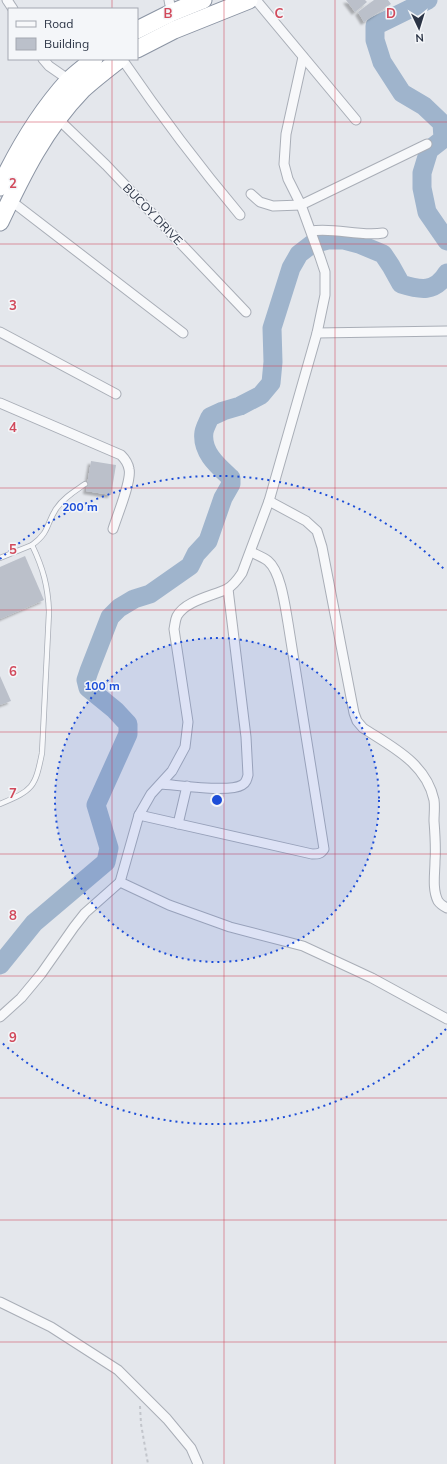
<svg xmlns="http://www.w3.org/2000/svg" width="447" height="1464" viewBox="0 0 447 1464" font-family="Mulish,sans-serif">
	<style>
		.lines { fill: none; stroke-linecap: round; stroke-linejoin: round }
		.river { stroke: #9fb4cc; stroke-width: 19 }
		.building { fill: #bbc0ca; filter: url(#shadow) }
		.lane-casing { stroke: #a9aeb7; stroke-width: 6 }
		.street-casing { stroke: #a9aeb7; stroke-width: 11 }
		.highway-casing { stroke: #8b94a3; stroke-width: 19 }
		.path { stroke: #c2c5cb; stroke-width: 2; stroke-dasharray: 3 3; stroke-linecap: butt }
		.lane { stroke: #f7f8fa; stroke-width: 4.5 }
		.street { stroke: #f7f8fa; stroke-width: 9 }
		.highway { stroke: #fff; stroke-width: 17 }
		.grid { fill: none; stroke: #d1495b; stroke-width: 1; stroke-opacity: 0.55 }
		.ring { fill: none; stroke: #1d4ed8; stroke-width: 2; stroke-dasharray: 2 4 }
		.labels { text-anchor: middle; dominant-baseline: central; stroke-width: 3; stroke-linejoin: round; paint-order: stroke }
		.street-label { font-size: 12px; fill: #2b3445; stroke: #f4f6f9 }
		.grid-label { font-size: 13px; text-anchor: middle; font-weight: bold; fill: #d1495b; stroke: #f4f6f9; stroke-width: 3; stroke-linejoin: round; paint-order: stroke }
		.centre { fill: #1d4ed8; stroke: #f4f6f9; stroke-width: 2 }
		.ring-label { font-size: 12px; text-anchor: middle; font-weight: bold; fill: #1d4ed8; stroke: #f4f6f9; stroke-width: 3; stroke-linejoin: round; paint-order: stroke }
	</style>
	<defs>
		<filter id="shadow"><feDropShadow dx="-3" dy="3" stdDeviation="1" flood-color="#0004"/></filter>
	</defs>
	<rect width="100%" height="100%" fill="#e4e7ec"/>
	<g class="lines">
		<g class="river">
			<path d="M428,0L375,26V40L382,62L402,93L424,106L442,123L443,139L429,150L422,173V188L427,212L447,241"/>
			<path d="M0,965L34,923L106,862L109,848L96,805L128,734V724L115,710L88,688L86,680L89,671L110,617L119,608L134,599L150,594L190,566L196,554L208,541L223,498L231,484V478C218,466 201,452 204,432C205,427 208,422 210,417L223,411L240,406L261,395L271,383L273,362L272,328L291,268L299,254L312,244L328,240H344L359,244L383,254L391,266L401,284C420,290 435,293 447,273"/>
		</g>
	</g>
	<g class="building">
		<path d="M346,0H365L367,2L355,12Z"/>
		<path d="M374,0H388L391,4L364,22L358,12Z"/>
		<path d="M91,461L116,465L111,495L86,491Z"/>
		<path d="M25,556L44,600L0,619V567Z"/>
		<path d="M0,676L11,701L0,705Z"/>
	</g>
	<g class="lines">
		<defs>
			<g id="lane">
				<path d="M32,545C50,532 46,524 56,509C63,498 75,491 85,484"/>
				<path d="M0,558L32,545C43,568 48,586 49,612L42,753C35,788 33,790 0,804"/>
			</g>
			<g id="street">
				<path d="M7,0L13,9"/>
				<path d="M169,0L172,16"/>
				<path d="M256,0L356,120"/>
				<path d="M303,57L286,134L284,164L288,179L301,205L320,257L325,272V295L317,333L269,501L242,573C238,579 234,585 227,589C212,596 185,601 177,616C175,620 175,625 174,629L188,722L185,747L172,771L151,794L139,815L120,882L169,905L230,927L303,946L372,978L447,1019"/>
				<path d="M43,59L49,66L72,82"/>
				<path d="M122,59C159,113 198,165 240,215"/>
				<path d="M56,117L106,165L246,312"/>
				<path d="M251,194L260,202L273,206L301,205L427,144"/>
				<path d="M10,200L183,333"/>
				<path d="M311,231C335,227 359,237 383,233"/>
				<path d="M0,332L116,394"/>
				<path d="M317,333L447,331"/>
				<path d="M0,403L121,455C125,459 128,463 129,469C132,480 117,516 113,529"/>
				<path d="M269,501L306,521L317,531L322,547L354,713L357,721L363,728C392,747 426,763 434,800C435,807 434,814 434,821C435,834 436,848 435,861C435,873 432,889 438,901C440,904 443,906 447,908"/>
				<path d="M161,784C177,785 229,793 242,785C246,783 247,779 248,775L246,737L228,589"/>
				<path d="M139,815L312,854C318,854 321,854 324,849L288,623C285,606 281,572 268,561C263,557 257,555 251,552"/>
				<path d="M178,824L187,786"/>
				<path d="M0,1017L21,998L41,974L74,927L85,913L120,882"/>
				<path d="M0,1302L51,1327L118,1370L167,1419L191,1448L198,1464"/>
			</g>
			<g id="highway">
				<path d="M137,30L171,13L203,0"/>
				<path d="M137,49L174,30L249,0"/>
				<path d="M0,187C18,149 40,112 68,81C76,73 86,66 94,59"/>
				<path d="M0,222C22,175 45,128 82,90C94,79 107,69 120,59"/>
			</g>
		</defs>
		<use href="#lane" class="lane-casing"/>
		<use href="#street" class="street-casing"/>
		<use href="#highway" class="highway-casing"/>
		<path class="path" d="M140,1406L141,1424L148,1464"/>
		<use href="#lane" class="lane"/>
		<use href="#street" class="street"/>
		<use href="#highway" class="highway"/>
	</g>
	<path class="grid" d="M112,0V9M224,0V1464M335,0V1464M112,59V1464M0,122H447M0,244H447M0,366H447M0,488H447M0,610H447M0,732H447M0,854H447M0,976H447M0,1098H447M0,1220H447M0,1342H447"/>
	<circle cx="217" cy="800" r="162" fill="#1d4ed8" fill-opacity=".12"/>
	<g class="ring">
		<circle cx="217" cy="800" r="162"/>
		<path d="M446 1029A324 324 0 0 1 0 1041M0 559A324 324 0 0 1 446 571"/>
	</g>
	<g class="labels">
		<g class="street-label">
			<text transform="translate(153 214) rotate(46)">BUCOY DRIVE</text>
		</g>
	</g>
	<g class="grid-label">
		<text x="168" y="18">B</text>
		<text x="279" y="18">C</text>
		<text x="391" y="18">D</text>
		<text x="13" y="188">2</text>
		<text x="13" y="310">3</text>
		<text x="13" y="432">4</text>
		<text x="13" y="554">5</text>
		<text x="13" y="676">6</text>
		<text x="13" y="798">7</text>
		<text x="13" y="920">8</text>
		<text x="13" y="1042">9</text>
	</g>
	<circle cx="217" cy="800" r="6" class="centre"/>
	<g class="ring-label">
		<text x="80" y="511">200 m</text>
		<text x="102" y="690">100 m</text>
	</g>
	<rect x="8" y="8" width="130" height="52" fill="#f4f6f9" stroke="#a4a8b1"/>
	<rect x="16" y="21" width="20" height="6" fill="#f7f8fa" stroke="#a4a8b1"/>
	<text x="44" y="28" font-size="12" fill="#2b3445">Road</text>
	<rect x="16" y="38" width="20" height="12" fill="#bbc0ca" stroke="#a4a8b1"/>
	<text x="44" y="48" font-size="12" fill="#2b3445">Building</text>
	<g transform="translate(419 28) rotate(176)" stroke="#f4f6f9" stroke-width="3" paint-order="stroke">
	<path d="M0-3L7 15L0 10L-7 15Z" fill="#2b3445"/>
	<text y="-6" font-size="11" font-weight="bold" text-anchor="middle" fill="#2b3445">N</text>
	</g>
</svg>
